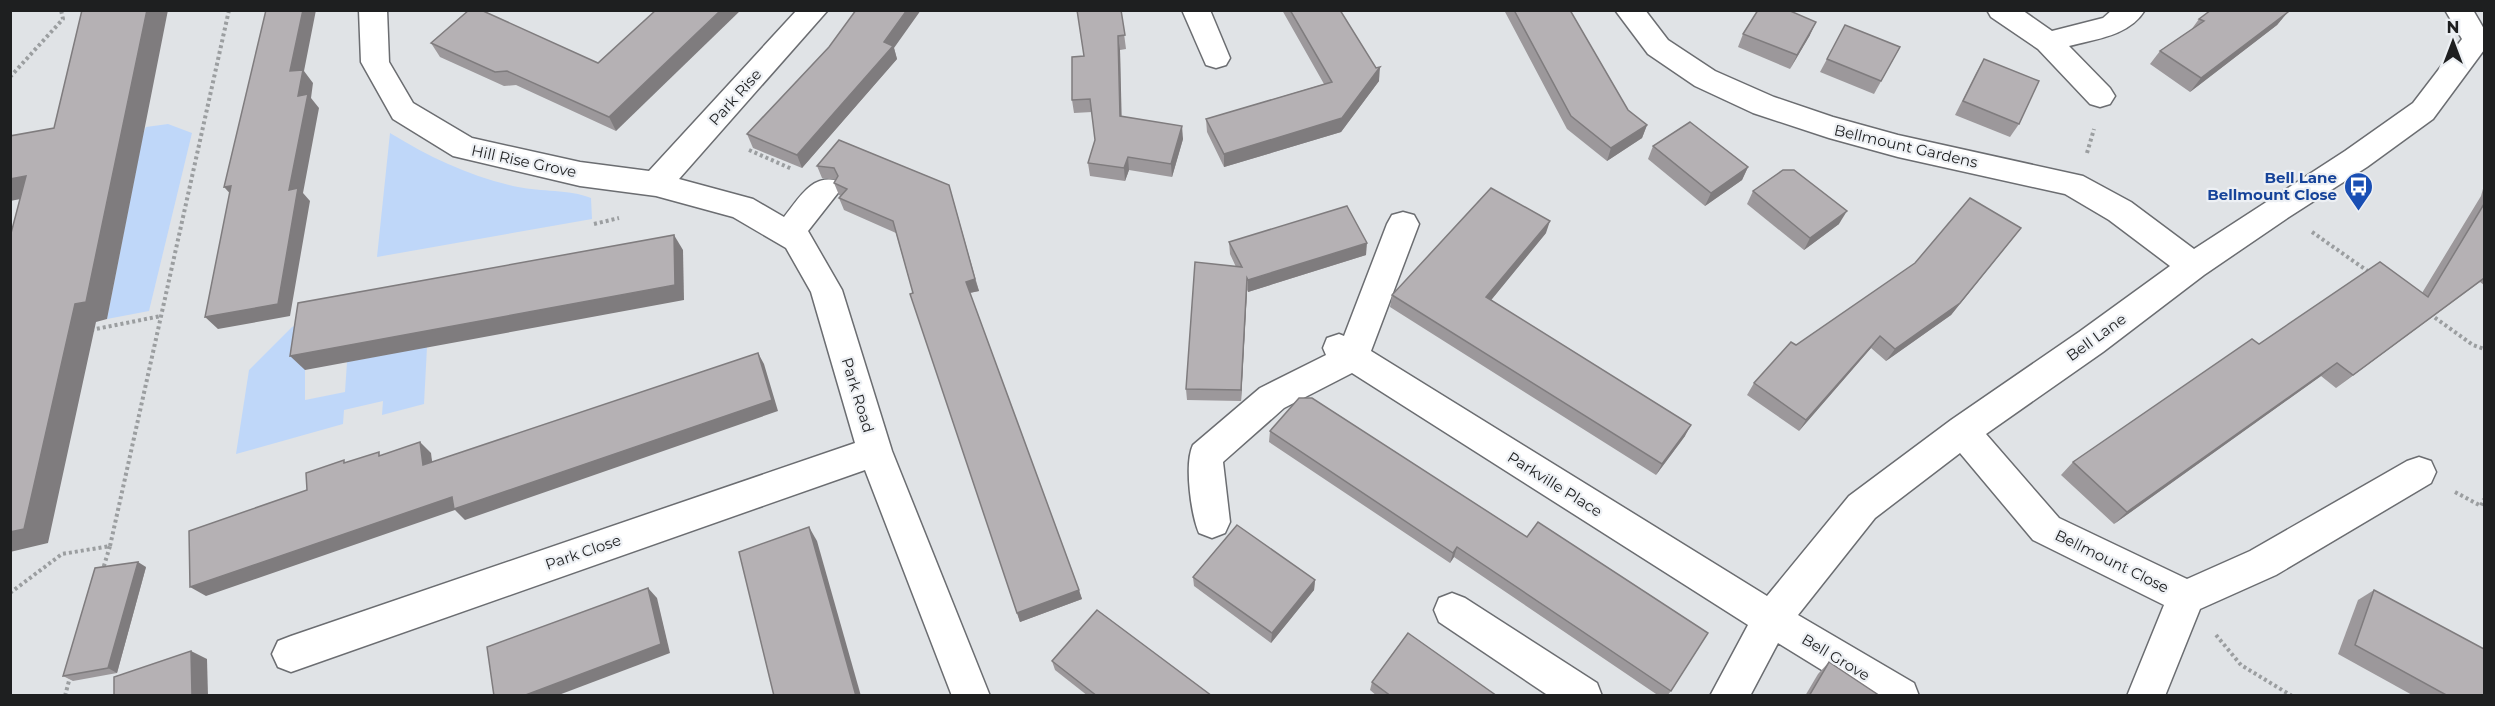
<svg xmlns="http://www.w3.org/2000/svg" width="2495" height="706" viewBox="0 0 2495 706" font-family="Montserrat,sans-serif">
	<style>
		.green { fill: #bfd7f9 }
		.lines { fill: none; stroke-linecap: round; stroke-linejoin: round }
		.minor-casing { stroke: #6b6d71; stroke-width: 3 }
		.path { stroke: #9b9ea0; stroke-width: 4; stroke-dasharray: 3 3; stroke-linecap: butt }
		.minor { fill: #fff; fill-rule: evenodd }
		.wall { fill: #9c989b }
		.shaded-wall { fill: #7f7c7e }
		.building { fill: #b5b1b4; stroke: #7f7c7e; stroke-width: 1.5 }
		.labels { text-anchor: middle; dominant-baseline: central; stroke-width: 4.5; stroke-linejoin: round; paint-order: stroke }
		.street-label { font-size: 15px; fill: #1e1f20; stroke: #edf0f4 }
		.transit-label { font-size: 15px; font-weight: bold; fill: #164399; stroke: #edf0f4; text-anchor: end }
	</style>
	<rect width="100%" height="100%" fill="#e0e3e6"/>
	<g class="green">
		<path d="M168,124L192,133L149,311L107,319L143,134L146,127Z"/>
		<path d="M390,133C431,158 471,177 518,187C541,192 569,189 591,198L592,219L377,257Z"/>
		<path d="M313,318L305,370V400L345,392L347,362L427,347L424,404L382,415L383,401L344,410L343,424L236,454L249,370L292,327Z"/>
	</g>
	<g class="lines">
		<defs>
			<g id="minor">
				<path d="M359,10H387L389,62L413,103L472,138L580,162L649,171L797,10H828L679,179L753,199L784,217C798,200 812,173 837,181L841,189L808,231L842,290L892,451L990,696H952L865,470L291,672L278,667L272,654L278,641L291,636L855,443L811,292L786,248L733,217L656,196L580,186L453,156L393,119L361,62Z"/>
				<path d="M1182,10H1210L1230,58L1226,65L1216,68L1206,65Z"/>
				<path d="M1615,10H1645L1668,40L1715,71L1774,97L1833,117L1898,135L2083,176L2131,202L2194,249L2345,151L2413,103L2462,39L2445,10H2473L2484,29V50L2433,119L2367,167L2289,217L2204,275L2103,352L1986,434L2059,518L2187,579L2250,551L2407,461L2419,457L2431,461L2436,472L2431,483L2276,575L2200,609L2165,696H2127L2164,605L2033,540L1960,453L1875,518L1798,615L1914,683L1919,696H1864L1778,643L1750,696H1710L1748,625L1352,373L1284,408L1223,462L1230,522L1225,533L1212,538L1199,533C1191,514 1184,464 1193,445L1260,388L1326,355L1323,348L1327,338L1339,334L1344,336L1387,224L1392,215L1403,212L1414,215L1419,224L1371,351L1767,596L1849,496L1951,420L2079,332L2170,266L2109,220L2065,194L1898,157L1829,138L1753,113L1695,86L1648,54Z"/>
				<path d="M1987,10H2022L2052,31L2103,18L2112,10H2145C2129,36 2096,39 2069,46L2110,88L2115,96L2110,104L2100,107L2090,104L2038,49L1991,17Z"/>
				<path d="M1452,593L1465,598L1597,683L1602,696H1549L1439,622L1434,610L1439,598Z"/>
			</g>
		</defs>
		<use href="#minor" class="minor-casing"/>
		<g class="path">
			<path d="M10,77L63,19L61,10"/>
			<path d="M749,150L792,169"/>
			<path d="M2087,153L2094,129"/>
			<path d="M594,224L619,218"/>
			<path d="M2312,232L2369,272"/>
			<path d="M2430,314L2473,345L2484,349"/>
			<path d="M91,330L161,316"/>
			<path d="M2455,492L2481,506L2484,499"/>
			<path d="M110,546L229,10"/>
			<path d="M10,593L62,554L110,546L103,569"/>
			<path d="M2216,635L2241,665L2292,696"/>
			<path d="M65,696L70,677"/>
		</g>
		<use href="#minor" class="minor"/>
	</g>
	<g class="wall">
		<path d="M1076,10H1121L1126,49L1120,50L1121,116L1183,139L1172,177L1129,170L1125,181L1090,176L1088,163L1095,140L1092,112L1074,113L1072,100L1084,56L1078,14Z"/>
		<path d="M1282,10H1340L1379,81L1341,132L1224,167L1207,132L1206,119L1324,84Z"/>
		<path d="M1504,10H1570L1628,110L1647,125L1642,138L1607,161L1567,129Z"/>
		<path d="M2211,10H2289L2277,25L2190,92L2150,64L2160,51L2191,30L2199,19Z"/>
		<path d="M1743,34L1810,35L1790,69L1738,47Z"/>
		<path d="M431,43L598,63L616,131L516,85L504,86L440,57Z"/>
		<path d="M1900,47L1874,94L1820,72L1827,59Z"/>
		<path d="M894,48L897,59L802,168L753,148L747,134Z"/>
		<path d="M1984,59L2019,124L2010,137L1955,115L1976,73Z"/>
		<path d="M839,140L949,185L979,291L970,293L1082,599L1020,622L913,293L896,233L844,210L839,198L841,196L839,195L834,183L836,180L822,178L817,166Z"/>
		<path d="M1653,146L1748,167L1742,180L1705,206L1648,159Z"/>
		<path d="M2484,185V285L2480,282L2336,388L2321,376L2114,524L2061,475L2073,462L2259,344L2422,293L2481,196Z"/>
		<path d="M1753,191L1839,224L1804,250L1747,204Z"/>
		<path d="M2021,228L1951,315L1886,361L1871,348L1799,431L1747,395L1754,383L1796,345Z"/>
		<path d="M1546,233L1491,300L1685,436L1656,475L1390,307L1392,295Z"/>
		<path d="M1229,242L1366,255L1248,292L1247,290L1241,401L1187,400L1186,389L1236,267L1230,254Z"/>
		<path d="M1299,398L1671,691L1667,696H1659L1454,557L1450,563L1269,442L1270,431Z"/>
		<path d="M146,567L117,673L73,681L63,676Z"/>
		<path d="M1193,577L1315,580L1314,590L1271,643L1194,586Z"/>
		<path d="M2374,590L2484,696H2414L2338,654L2358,600Z"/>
		<path d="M1052,661L1212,696H1088L1055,670Z"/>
		<path d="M1829,662L1880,696H1805L1818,674Z"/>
		<path d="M1372,682L1497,696H1377L1370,690Z"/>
	</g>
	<g class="shaded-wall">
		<path d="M147,10H168L107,319L96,322L48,543L10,552V532Z"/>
		<path d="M303,10H316L304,71L313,83L311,98L319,108L303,193L310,201L290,316L218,329L205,317L298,96L290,71Z"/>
		<path d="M721,10H741L616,131L609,117Z"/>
		<path d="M907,10H921L894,48L897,59L802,168L797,155L884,42Z"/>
		<path d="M2288,12L2277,25L2190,92L2201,78Z"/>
		<path d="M1816,22L1810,35L1790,69L1797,55Z"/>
		<path d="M1118,36L1120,50L1122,130L1120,116Z"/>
		<path d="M1380,67L1379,81L1341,132L1224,167V154Z"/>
		<path d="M1647,125L1642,138L1607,161L1611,148Z"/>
		<path d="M1182,126L1183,139L1172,177L1171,164Z"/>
		<path d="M1128,157L1129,170L1125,181L1124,168Z"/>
		<path d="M1748,167L1742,180L1705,206L1711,193Z"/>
		<path d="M26,176L47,194L10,201V179Z"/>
		<path d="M231,186L236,200L224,187Z"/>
		<path d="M1847,211L1839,224L1804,250L1810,238Z"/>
		<path d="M1550,221L1546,233L1483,310L1486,297Z"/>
		<path d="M2021,228L1951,315L1886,361L1895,349Z"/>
		<path d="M674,235L683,250L684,300L305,370L290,356Z"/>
		<path d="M1367,243L1366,255L1248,292V280Z"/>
		<path d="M1247,278V290L1241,401V390Z"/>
		<path d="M2484,278L2336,388L2353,375Z"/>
		<path d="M975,279L979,291L969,293L966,282Z"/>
		<path d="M1880,336L1871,348L1799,431L1806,420Z"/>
		<path d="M758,353L764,364L778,411L465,520L455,510L206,596L190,587Z"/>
		<path d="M2337,363L2321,376L2114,524L2127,512Z"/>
		<path d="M1691,425L1685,436L1656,475L1662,464Z"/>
		<path d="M420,442L431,453L434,476L423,465Z"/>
		<path d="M809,527L817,541L861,696H856Z"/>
		<path d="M1457,547L1454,557L1450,563L1453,553Z"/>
		<path d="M138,562L146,567L117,673L108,668Z"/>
		<path d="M1315,580L1314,590L1271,643L1272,633Z"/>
		<path d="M648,588L657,598L670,653L556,696H523Z"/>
		<path d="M1079,590L1082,599L1020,622L1017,613Z"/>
		<path d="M191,651L207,659L208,696H192Z"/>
	</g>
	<g class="building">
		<path d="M82,10H147L86,302L75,304L24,529L10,532V237L26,176L10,179V136L54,128Z"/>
		<path d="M266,10H303L290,71L303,70L298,96L308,94L289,190L298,188L278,304L205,317L231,186L224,187Z"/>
		<path d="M469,10H481L598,63L656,10H721L609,117L507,71L495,72L431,43Z"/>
		<path d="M856,10H907L884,42L893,46L797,155L747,134L829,47Z"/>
		<path d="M1077,10H1121L1125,35L1118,36L1120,116L1182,126L1171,164L1128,157L1124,168L1088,163L1095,140L1090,99L1072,100V57L1084,56Z"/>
		<path d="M1290,10H1340L1376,68L1380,67L1342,118L1224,154L1206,119L1332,82Z"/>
		<path d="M1514,10H1570L1628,110L1647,125L1611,148L1571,116Z"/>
		<path d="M1758,10H1788L1816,22L1797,55L1743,34Z"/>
		<path d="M2211,10H2286L2288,12L2201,78L2160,51L2204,21L2199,19Z"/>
		<path d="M1845,25L1900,47L1881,81L1827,59Z"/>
		<path d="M1984,59L2039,81L2019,124L1963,101Z"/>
		<path d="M1690,122L1748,167L1711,193L1653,146Z"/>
		<path d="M839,140L949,185L975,279L966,282L1079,590L1017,613L910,294L913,293L893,221L839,198L847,189L834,183L838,176L834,168L817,166Z"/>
		<path d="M1783,170H1794L1847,211L1810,238L1753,191Z"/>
		<path d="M1491,188L1550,221L1486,297L1691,425L1662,464L1392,295Z"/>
		<path d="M1970,198L2021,228L1960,303L1895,349L1880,336L1806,420L1754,383L1791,342L1796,345L1915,263Z"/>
		<path d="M2484,204V278L2353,375L2337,363L2127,512L2073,462L2252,339L2259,344L2380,262L2428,297Z"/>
		<path d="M1347,206L1367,243L1248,280L1247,278L1241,390L1186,389L1195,262L1242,267L1229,242Z"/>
		<path d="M674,235L675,285L290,356L298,303Z"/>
		<path d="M758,353L772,400L454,509L452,497L190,587L189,531L307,490L306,473L344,460V463L379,452V456L420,442L423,465Z"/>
		<path d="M1299,398H1312L1527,537L1538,522L1708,633L1671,691L1457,547L1453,553L1270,431Z"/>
		<path d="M1237,525L1315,580L1272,633L1193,577Z"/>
		<path d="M809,527L856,696H774L739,552Z"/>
		<path d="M138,562L108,668L63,676L95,568Z"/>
		<path d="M648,588L661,644L523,696H494L487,647Z"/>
		<path d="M2374,590L2484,649V696H2448L2355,645Z"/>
		<path d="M1097,610L1212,696H1097L1052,661Z"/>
		<path d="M1408,633L1497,696H1391L1372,682Z"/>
		<path d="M191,651L192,696H114V677Z"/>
		<path d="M1829,662L1880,696H1809Z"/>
	</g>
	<defs>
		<symbol id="bus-pin" viewBox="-11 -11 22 30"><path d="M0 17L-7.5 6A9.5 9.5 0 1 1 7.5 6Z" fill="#1a4fb4" stroke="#edf0f4"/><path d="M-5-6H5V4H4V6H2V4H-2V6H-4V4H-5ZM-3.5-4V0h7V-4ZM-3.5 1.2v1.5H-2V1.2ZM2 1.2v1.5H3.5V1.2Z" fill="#fff"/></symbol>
	</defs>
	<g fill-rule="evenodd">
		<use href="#bus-pin" x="2342" y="170" width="33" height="45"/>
	</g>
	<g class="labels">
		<g class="street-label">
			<text transform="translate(735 97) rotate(-48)">Park Rise</text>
			<text transform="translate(1906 146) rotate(13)">Bellmount Gardens</text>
			<text transform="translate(524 161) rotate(12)">Hill Rise Grove</text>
			<text transform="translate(2096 337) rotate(-36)">Bell Lane</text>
			<text transform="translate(858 395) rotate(73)">Park Road</text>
			<text transform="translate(1555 484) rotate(32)">Parkville Place</text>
			<text transform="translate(583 552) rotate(-19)">Park Close</text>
			<text transform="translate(2112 561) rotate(26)">Bellmount Close</text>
			<text transform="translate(1836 657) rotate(31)">Bell Grove</text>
		</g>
		<g class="transit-label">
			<text x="2337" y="177">Bell Lane<tspan x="2337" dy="17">Bellmount Close</tspan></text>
		</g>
	</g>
	<rect width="2495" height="706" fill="none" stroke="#1e1f20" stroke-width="24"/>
	<g transform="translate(2453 42)" stroke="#edf0f4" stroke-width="4.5" paint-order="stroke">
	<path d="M0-4.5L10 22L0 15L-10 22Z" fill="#1e1f20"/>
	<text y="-9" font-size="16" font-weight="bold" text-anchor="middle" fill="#1e1f20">N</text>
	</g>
</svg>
